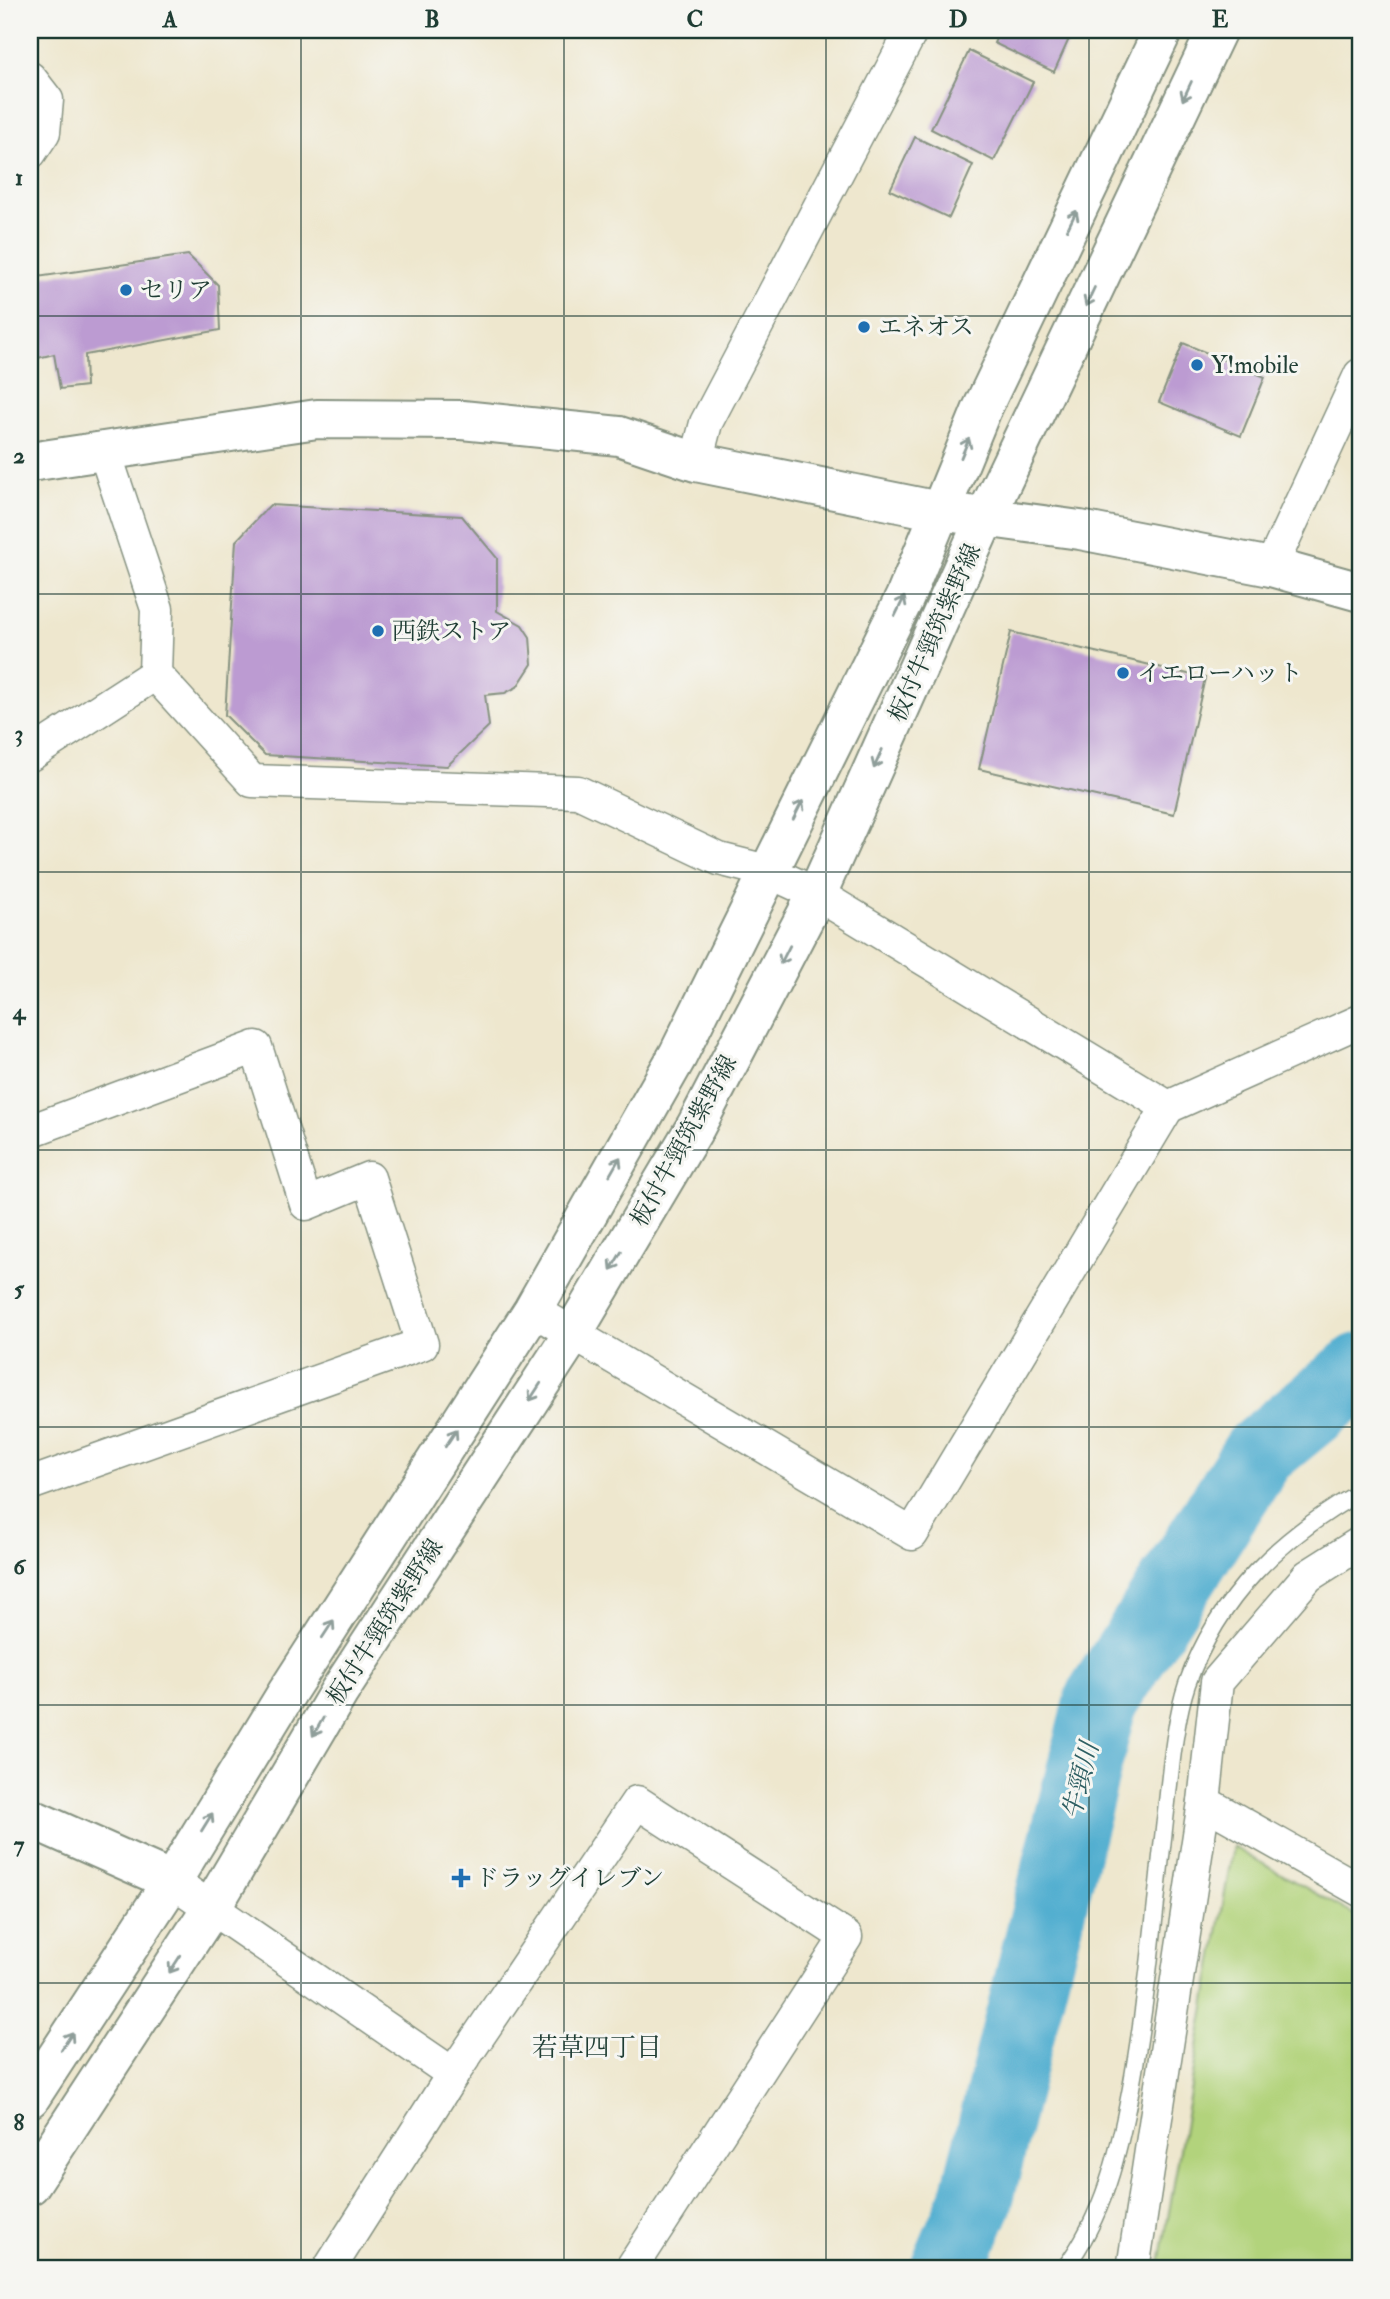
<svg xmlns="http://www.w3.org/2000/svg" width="1390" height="2299" viewBox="0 0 1390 2299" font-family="'IM FELL Double Pica','Noto Serif JP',serif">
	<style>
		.green { fill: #b2d37b; stroke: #688858; stroke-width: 2 }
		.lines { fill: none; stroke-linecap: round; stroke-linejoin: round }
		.river { stroke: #52afd0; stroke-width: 74 }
		.building { fill: #bc9bd2 }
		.service-casing { stroke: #869281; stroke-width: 19 }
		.minor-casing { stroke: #869281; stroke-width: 35 }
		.tertiary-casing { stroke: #869281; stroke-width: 42 }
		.secondary-casing { stroke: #869281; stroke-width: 42 }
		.service { stroke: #fff; stroke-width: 16 }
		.minor { stroke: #fff; stroke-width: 32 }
		.tertiary { stroke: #fff; stroke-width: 38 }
		.secondary { stroke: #fff; stroke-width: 38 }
		.oneway { stroke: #8f9e9a }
		.grid { fill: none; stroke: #1f3d34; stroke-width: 2; stroke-opacity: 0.55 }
		.poi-dot { fill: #1f6fb2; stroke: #f6f6f2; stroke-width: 2.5 }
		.labels { text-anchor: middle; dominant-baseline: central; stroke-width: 6; stroke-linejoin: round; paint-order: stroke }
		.poi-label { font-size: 24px; fill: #1f3d34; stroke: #f6f6f2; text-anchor: start }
		.street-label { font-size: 24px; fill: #1f3d34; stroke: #f6f6f2 }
		.water-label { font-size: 26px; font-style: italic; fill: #2e5f63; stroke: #f6f6f2 }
		.neighbourhood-label { font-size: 26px; fill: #1f3d34; stroke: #f6f6f2 }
		.neatline { fill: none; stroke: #1f3d34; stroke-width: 2.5 }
		.grid-label { font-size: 23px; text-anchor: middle; font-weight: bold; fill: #1f3d34 }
	</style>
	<rect width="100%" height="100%" fill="#f6f6f2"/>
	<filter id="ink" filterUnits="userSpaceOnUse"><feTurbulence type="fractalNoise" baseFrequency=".0143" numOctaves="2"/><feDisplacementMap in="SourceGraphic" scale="14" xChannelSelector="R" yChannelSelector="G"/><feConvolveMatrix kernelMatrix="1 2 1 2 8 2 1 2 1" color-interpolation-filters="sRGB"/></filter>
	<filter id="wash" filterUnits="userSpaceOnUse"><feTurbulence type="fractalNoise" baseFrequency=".00686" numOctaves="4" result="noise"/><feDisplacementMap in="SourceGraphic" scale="28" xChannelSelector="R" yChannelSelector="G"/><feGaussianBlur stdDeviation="1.57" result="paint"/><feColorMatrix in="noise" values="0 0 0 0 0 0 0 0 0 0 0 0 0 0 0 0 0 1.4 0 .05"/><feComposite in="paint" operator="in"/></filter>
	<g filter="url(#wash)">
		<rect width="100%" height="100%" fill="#eee7ce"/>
		<path class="green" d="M1233,1847L1360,1918V2269H1159Z"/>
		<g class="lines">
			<path class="river" d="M947,2269L976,2201L1101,1700L1259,1453L1360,1370"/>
		</g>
		<g id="blocks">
			<g class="building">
				<path d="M1000,30H1073L1054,72L994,43Z"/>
				<path d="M969,51L1033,82L994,161L931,129Z"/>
				<path d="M915,137L973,165L949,218L890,190Z"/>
				<path d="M188,255L218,285L220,330L85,355L86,386L60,389L54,354L38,358L30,278Z"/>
				<path d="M1183,343L1265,377L1241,436L1159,402Z"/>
				<path d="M270,505L462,516L497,558V611L522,625L530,637L532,664L517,687L505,693L485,695L489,726L447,766L265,755L225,715L236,541Z"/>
				<path d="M1011,632L1205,678L1174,814L979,769Z"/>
			</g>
		</g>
	</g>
	<g filter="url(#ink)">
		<use href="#blocks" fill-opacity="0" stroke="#869281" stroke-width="2"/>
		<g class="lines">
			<defs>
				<path id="service" d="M1064,2269C1104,2216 1119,2152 1131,2088C1147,1999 1155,1909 1165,1820C1170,1779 1174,1722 1187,1684C1219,1595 1280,1538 1360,1492"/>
				<g id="minor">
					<path d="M30,78L47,100L44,132L30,153"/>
					<path d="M104,450L157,609L155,674L252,781L578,792L719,859L767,871L817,894L1168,1107L912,1534L533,1310"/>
					<path d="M696,462L706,423L912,30"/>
					<path d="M1271,567L1360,375"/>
					<path d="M30,755L155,674"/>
					<path d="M1168,1107L1360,1021"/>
					<path d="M30,1131L256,1047L306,1204L369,1178L422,1344L30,1484"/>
					<path d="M1204,1802L1360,1890"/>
					<path d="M172,1881L453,2074"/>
					<path d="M329,2269L453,2074L637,1802L846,1937L631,2269"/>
					<path d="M1133,2269L1204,1802L1217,1682L1308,1576L1360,1543"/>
				</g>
				<g id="tertiary">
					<path d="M30,462L317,419L462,420L619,436L696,462L939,511L1080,530L1271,567L1360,592"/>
					<path d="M30,1818L172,1881"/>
				</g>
				<g id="secondary">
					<path d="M30,2098L172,1881L288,1691L533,1310L678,1055L905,597L982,409L1163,30"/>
					<path d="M30,2185L212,1907L339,1692L572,1335L696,1126L817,894L985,518L1217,30"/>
				</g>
			</defs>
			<use href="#service" class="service-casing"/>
			<use href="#minor" class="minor-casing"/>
			<use href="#tertiary" class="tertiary-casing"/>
			<use href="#secondary" class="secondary-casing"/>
			<use href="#service" class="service"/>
			<use href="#minor" class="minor"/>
			<use href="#tertiary" class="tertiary"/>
			<use href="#secondary" class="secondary"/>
		</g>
		<defs><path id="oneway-shaft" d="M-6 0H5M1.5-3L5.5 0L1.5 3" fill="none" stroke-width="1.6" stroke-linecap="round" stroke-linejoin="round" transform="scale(1.75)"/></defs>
		<g class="oneway">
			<use href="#oneway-shaft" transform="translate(1187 91) rotate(115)"/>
			<use href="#oneway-shaft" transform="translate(1072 220) rotate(-64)"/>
			<use href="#oneway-shaft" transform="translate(1090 297) rotate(115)"/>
			<use href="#oneway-shaft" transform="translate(965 448) rotate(-67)"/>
			<use href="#oneway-shaft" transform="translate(900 606) rotate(-64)"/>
			<use href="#oneway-shaft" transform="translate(878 759) rotate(114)"/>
			<use href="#oneway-shaft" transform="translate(798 810) rotate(-63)"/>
			<use href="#oneway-shaft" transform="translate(785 955) rotate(117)"/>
			<use href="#oneway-shaft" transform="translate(615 1166) rotate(-60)"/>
			<use href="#oneway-shaft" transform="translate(616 1261) rotate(121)"/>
			<use href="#oneway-shaft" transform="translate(535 1392) rotate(123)"/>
			<use href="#oneway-shaft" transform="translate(451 1438) rotate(-57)"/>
			<use href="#oneway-shaft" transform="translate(328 1629) rotate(-57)"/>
			<use href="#oneway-shaft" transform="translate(318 1727) rotate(120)"/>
			<use href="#oneway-shaft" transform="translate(207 1822) rotate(-58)"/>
			<use href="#oneway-shaft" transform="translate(175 1964) rotate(123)"/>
			<use href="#oneway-shaft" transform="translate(67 2041) rotate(-57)"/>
		</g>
	</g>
	<path class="grid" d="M301,30V2269M564,30V2269M826,30V2269M1089,30V2269M30,316H1360M30,594H1360M30,872H1360M30,1150H1360M30,1427H1360M30,1705H1360M30,1983H1360"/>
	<g class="poi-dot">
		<circle cx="126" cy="290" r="7"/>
		<circle cx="864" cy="327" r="7"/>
		<circle cx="1197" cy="365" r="7"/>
		<circle cx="378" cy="631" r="7"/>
		<circle cx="1123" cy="673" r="7"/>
		<path d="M457.5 1867.5h7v7h7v7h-7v7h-7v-7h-7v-7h7z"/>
	</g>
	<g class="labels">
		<g class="poi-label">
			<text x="140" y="290">セリア</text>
			<text x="878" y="327">エネオス</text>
			<text x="1211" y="365">Y!mobile</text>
			<text x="392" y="631">西鉄ストア</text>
			<text x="1137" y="673">イエローハット</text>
			<text x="475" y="1878">ドラッグイレブン</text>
		</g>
		<g class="street-label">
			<text transform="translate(935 633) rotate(-66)">板付牛頸筑紫野線</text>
			<text transform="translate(684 1141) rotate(-61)">板付牛頸筑紫野線</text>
			<text transform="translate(385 1622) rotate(-57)">板付牛頸筑紫野線</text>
		</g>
		<g class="water-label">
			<text transform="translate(1081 1781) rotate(-76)">牛頸川</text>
		</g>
		<g class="neighbourhood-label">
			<text x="597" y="2048">若草四丁目</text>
		</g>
	</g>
	<rect width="1390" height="2299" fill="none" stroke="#f6f6f2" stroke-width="77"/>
	<rect x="38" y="38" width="1314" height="2222" class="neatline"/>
	<g class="grid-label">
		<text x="170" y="27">A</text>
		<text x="432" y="27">B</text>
		<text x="695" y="27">C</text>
		<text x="958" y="27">D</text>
		<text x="1220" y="27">E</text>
		<text x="19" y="185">1</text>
		<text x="19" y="463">2</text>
		<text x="19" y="741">3</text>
		<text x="19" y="1019">4</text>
		<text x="19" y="1296">5</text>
		<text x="19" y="1574">6</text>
		<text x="19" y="1852">7</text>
		<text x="19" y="2130">8</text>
	</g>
</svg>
